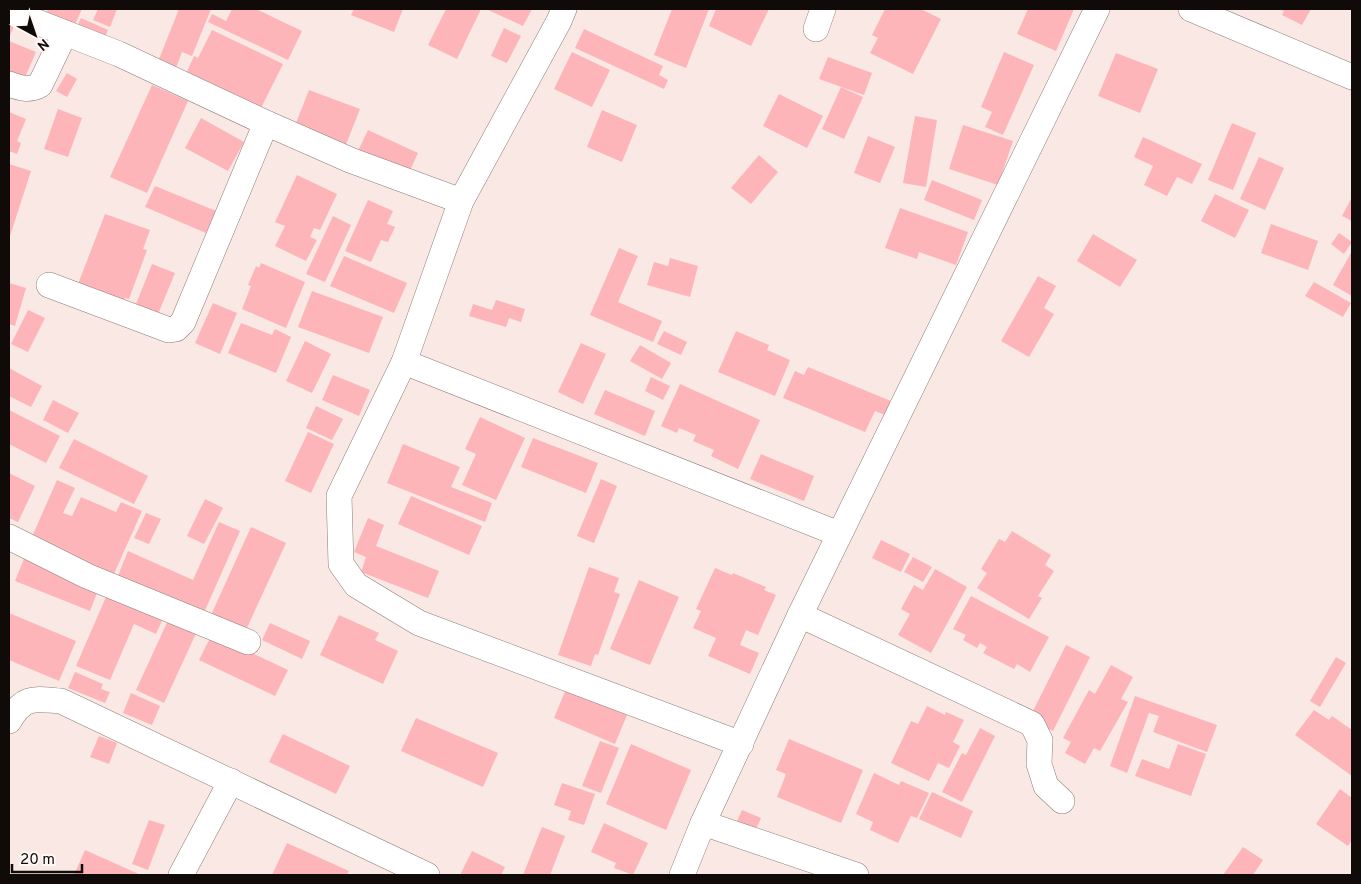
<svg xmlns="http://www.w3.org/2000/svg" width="1361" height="884" viewBox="0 0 1361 884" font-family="Overpass,sans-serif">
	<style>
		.building { fill: #fdb5ba }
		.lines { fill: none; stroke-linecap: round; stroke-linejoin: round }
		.minor-casing { stroke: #8d7e7a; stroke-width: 26 }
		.minor { stroke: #fff; stroke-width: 25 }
	</style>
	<rect width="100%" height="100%" fill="#f9e8e4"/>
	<g class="building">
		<path d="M48,9H82L72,31L44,19Z"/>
		<path d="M98,9H117L110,27L93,20Z"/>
		<path d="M179,9H211L192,56L182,52L173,76L155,69Z"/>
		<path d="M232,9H256L302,31L288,60L208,22L212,14L226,21Z"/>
		<path d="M354,9H403L394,32L351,15Z"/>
		<path d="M446,9H481L457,59L428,45Z"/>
		<path d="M486,9H532L523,26Z"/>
		<path d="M672,9H709L686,68L654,55Z"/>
		<path d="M716,9H769L751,46L709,26Z"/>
		<path d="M885,9H921L941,19L913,74L870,53L878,38L872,35Z"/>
		<path d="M1028,9H1074L1056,51L1017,34Z"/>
		<path d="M1280,9H1311L1302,25L1282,15L1284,11Z"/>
		<path d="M81,18L108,30L101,46L73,34Z"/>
		<path d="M9,24L14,26L9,38Z"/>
		<path d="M504,28L521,36L507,63L491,56Z"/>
		<path d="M584,29L663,66L659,75L668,80L664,89L575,48Z"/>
		<path d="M212,30L283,64L259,112L185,76L194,56L198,58Z"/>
		<path d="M9,41L36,52L23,82L9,76Z"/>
		<path d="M572,52L610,70L592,107L554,89Z"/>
		<path d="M1004,52L1034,65L1003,135L985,127L992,112L981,107Z"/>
		<path d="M1116,53L1158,69L1140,113L1098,96Z"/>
		<path d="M828,57L872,73L864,95L819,79Z"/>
		<path d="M67,73L77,79L67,97L56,91Z"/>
		<path d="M152,85L188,101L147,193L110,177Z"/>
		<path d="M841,87L863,97L844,139L822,129Z"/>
		<path d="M309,90L360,109L345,147L294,128Z"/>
		<path d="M779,94L823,116L807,148L763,126Z"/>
		<path d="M58,109L82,118L68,157L44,149Z"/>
		<path d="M602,110L637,125L622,162L587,147Z"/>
		<path d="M9,112L26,119L17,141L21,143L17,154L9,151Z"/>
		<path d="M915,116L937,120L926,187L903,183Z"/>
		<path d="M201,118L244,142L228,171L185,148Z"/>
		<path d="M1232,123L1256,133L1233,190L1208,180Z"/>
		<path d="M963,125L1013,141L998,185L949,169Z"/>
		<path d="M368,130L418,153L407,177L357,153Z"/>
		<path d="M868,136L895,147L880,183L854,173Z"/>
		<path d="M1143,137L1202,164L1192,184L1177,177L1167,196L1144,185L1153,166L1134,157Z"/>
		<path d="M759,155L778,172L751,204L731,188Z"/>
		<path d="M1259,157L1284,168L1265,210L1240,199Z"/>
		<path d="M9,164L31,171L9,239Z"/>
		<path d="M297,175L337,194L320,230L314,228L310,237L317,240L306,261L275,246L285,226L275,222Z"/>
		<path d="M932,180L982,200L974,220L924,200Z"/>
		<path d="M155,186L216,211L206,233L145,207Z"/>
		<path d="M1215,194L1249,210L1235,238L1201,221Z"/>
		<path d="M1352,197V221L1342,216Z"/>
		<path d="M368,200L393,211L387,224L395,227L388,242L381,240L371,262L345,251Z"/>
		<path d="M900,208L968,232L956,265L919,252L917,259L885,248Z"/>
		<path d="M105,214L150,230L143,249L147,250L129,299L125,298L121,309L75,292Z"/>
		<path d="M333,216L351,225L325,282L306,274Z"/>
		<path d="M1271,224L1318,241L1308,270L1261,253Z"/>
		<path d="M1339,233L1352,242L1344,254L1331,244Z"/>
		<path d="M1093,234L1137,260L1120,287L1077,261Z"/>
		<path d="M619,248L638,256L618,302L662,321L653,342L590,315Z"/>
		<path d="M1352,251V296L1333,285Z"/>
		<path d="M344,256L407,283L394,313L330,286Z"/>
		<path d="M670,258L698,266L690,297L647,285L654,262L668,266Z"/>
		<path d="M261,263L305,282L286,328L242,309L251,286L248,285L256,266L259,268Z"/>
		<path d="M152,264L175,273L158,314L136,304Z"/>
		<path d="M1038,276L1056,286L1044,308L1054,314L1029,357L1001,341Z"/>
		<path d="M1314,282L1351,303L1343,317L1305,296Z"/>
		<path d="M9,283L26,288L15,326L9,324Z"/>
		<path d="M312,291L383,317L369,353L298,327Z"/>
		<path d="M496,300L525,309L521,322L509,318L506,327L469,316L473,304L492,310Z"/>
		<path d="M213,303L237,313L220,354L195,343Z"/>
		<path d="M28,310L45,318L28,352L11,344Z"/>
		<path d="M241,323L272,335L275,329L291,337L276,373L228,353Z"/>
		<path d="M664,331L687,342L681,355L657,344Z"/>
		<path d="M736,331L769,345L767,350L790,360L775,396L718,372Z"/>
		<path d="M305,341L331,354L312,393L286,381Z"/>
		<path d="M581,343L606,354L583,404L558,392Z"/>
		<path d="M640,345L671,363L662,379L630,361Z"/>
		<path d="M808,367L891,401L885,415L875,411L865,432L783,398L795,371L804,375Z"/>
		<path d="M9,368L42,386L31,407L9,396Z"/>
		<path d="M333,375L370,390L359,416L322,400Z"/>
		<path d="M651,377L670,386L663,400L645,391Z"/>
		<path d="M680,384L760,420L738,469L711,456L714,450L693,441L696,435L679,428L677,433L661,426Z"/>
		<path d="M605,390L655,411L645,436L594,414Z"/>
		<path d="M53,400L79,413L68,433L43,420Z"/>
		<path d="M316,406L343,419L332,440L306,428Z"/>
		<path d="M9,410L60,436L46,463L9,444Z"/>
		<path d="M480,417L525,438L496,500L462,485L476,454L465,449Z"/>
		<path d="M308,432L334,444L311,493L285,481Z"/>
		<path d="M533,438L598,463L586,493L521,467Z"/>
		<path d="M74,439L148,476L134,504L59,468Z"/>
		<path d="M403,444L460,467L451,487L492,503L485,522L387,483Z"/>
		<path d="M761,454L814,476L804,501L750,479Z"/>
		<path d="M9,473L35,486L18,522L9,518Z"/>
		<path d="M601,479L617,486L594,543L577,536Z"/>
		<path d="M57,480L75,488L63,513L72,516L81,497L116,512L121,502L142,511L113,576L31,539Z"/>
		<path d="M411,496L482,526L469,555L398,524Z"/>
		<path d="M205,499L223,508L204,544L187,536Z"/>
		<path d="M146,513L161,519L149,544L134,538Z"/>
		<path d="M368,518L384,525L376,546L439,571L428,598L361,572L366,557L354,552Z"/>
		<path d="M219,522L240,531L203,615L117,578L128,551L193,580Z"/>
		<path d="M251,527L286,543L246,630L211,615Z"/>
		<path d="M1012,531L1051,555L1045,565L1054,571L1038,596L1042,598L1029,619L977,588L987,573L981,569L999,539L1005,542Z"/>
		<path d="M881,540L910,554L901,572L872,558Z"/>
		<path d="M25,556L100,585L90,611L15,581Z"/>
		<path d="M913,557L932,567L923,582L904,572Z"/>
		<path d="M589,567L619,578L614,592L620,594L598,655L595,654L591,666L558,655Z"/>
		<path d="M715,568L732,575L733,573L766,587L764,590L776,595L758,635L746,630L740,645L759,653L750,674L708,656L716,638L693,628L701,611L696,609Z"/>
		<path d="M935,569L967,587L931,653L898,635L910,614L901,609L914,585L923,590Z"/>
		<path d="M639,580L679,597L650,665L610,649Z"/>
		<path d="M109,590L165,614L156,634L134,624L110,680L76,666Z"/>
		<path d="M971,596L1049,637L1030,672L1017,664L1014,669L983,653L987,647L980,643L977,648L963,640L966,635L953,629Z"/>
		<path d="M9,613L76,641L59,681L9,660Z"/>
		<path d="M339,615L379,633L375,640L398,651L383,684L320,655Z"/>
		<path d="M170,616L198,629L164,703L136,690Z"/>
		<path d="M270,623L310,641L302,659L262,640Z"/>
		<path d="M212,634L288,670L275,696L199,660Z"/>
		<path d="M1066,645L1090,657L1053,731L1029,719Z"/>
		<path d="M1336,657L1346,663L1320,707L1310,701Z"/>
		<path d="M1111,665L1133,677L1121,699L1128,702L1100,751L1094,748L1085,764L1065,753L1071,742L1063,738L1089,690L1095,694Z"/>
		<path d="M75,672L103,684L101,689L110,692L105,703L68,688Z"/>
		<path d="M566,689L627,715L615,744L554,718Z"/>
		<path d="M131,693L160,706L152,725L123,713Z"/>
		<path d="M1135,696L1217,725L1207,752L1153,732L1159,716L1149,713L1127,773L1110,766Z"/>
		<path d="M927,706L945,715L946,712L964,720L953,742L960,746L949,768L938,763L929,781L891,763L911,721L918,724Z"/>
		<path d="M1314,710L1329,720L1332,716L1352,730V776L1295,735Z"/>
		<path d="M416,718L498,753L483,787L401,751Z"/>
		<path d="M980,728L995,736L962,802L942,792L962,753L966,755Z"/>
		<path d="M283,734L350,766L336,794L269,762Z"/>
		<path d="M99,736L117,743L109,764L90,757Z"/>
		<path d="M789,739L863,770L841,823L777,797L786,774L776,770Z"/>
		<path d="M600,741L619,748L601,793L582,786Z"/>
		<path d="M631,744L691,770L666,830L606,804Z"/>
		<path d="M1178,744L1206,754L1191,796L1135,776L1142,759L1169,769Z"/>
		<path d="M874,773L899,785L901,781L929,793L917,818L911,816L898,843L870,830L873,822L856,814Z"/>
		<path d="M562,783L595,794L584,825L568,820L571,811L554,805Z"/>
		<path d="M1340,789L1352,798V840L1348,846L1316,824Z"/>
		<path d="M932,792L973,811L961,838L919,819Z"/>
		<path d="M742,810L761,818L753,836L734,828Z"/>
		<path d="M149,820L165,825L148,870L132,864Z"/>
		<path d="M604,823L648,843L633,875L614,868L616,863L591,852Z"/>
		<path d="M542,827L565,836L550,875H523Z"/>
		<path d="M287,843L349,871L347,875H272Z"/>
		<path d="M1243,847L1263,860L1253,875H1223Z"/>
		<path d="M85,850L141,875H74Z"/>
		<path d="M472,851L505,867L501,875H460Z"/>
	</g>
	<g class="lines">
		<defs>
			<g id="minor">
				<path d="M564,9L559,21L461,201L404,362L339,496L341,564L356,585L419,623L741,744"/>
				<path d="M1191,9L1352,77"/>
				<path d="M9,11L119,54L266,123L350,160L461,201"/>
				<path d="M816,29L823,9"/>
				<path d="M9,84C20,88 29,91 40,85L65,33"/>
				<path d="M49,285L169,330L176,329L183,322L266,123"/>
				<path d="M404,362L839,534"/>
				<path d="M9,537L87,576L248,642"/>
				<path d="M800,615L1032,724L1040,740L1039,764L1046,786L1062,801"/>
				<path d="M9,721C24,695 34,699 61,701L427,875"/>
				<path d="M703,823L856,875"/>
				<path d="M181,875L231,781"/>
				<path d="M682,875L703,823L800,615L1097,9"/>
			</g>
		</defs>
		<use href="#minor" class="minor-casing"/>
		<use href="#minor" class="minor"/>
	</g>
	<rect width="1361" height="884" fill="none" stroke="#100b09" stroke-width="20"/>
	<g transform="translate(35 35) rotate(140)" stroke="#fff8f6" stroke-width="4" paint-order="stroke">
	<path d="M0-4L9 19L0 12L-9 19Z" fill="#100b09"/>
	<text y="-8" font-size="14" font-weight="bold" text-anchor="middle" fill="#100b09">N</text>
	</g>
	<path d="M12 864v8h70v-8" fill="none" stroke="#100b09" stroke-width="2.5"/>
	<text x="20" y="864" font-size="15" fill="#100b09" stroke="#fff8f6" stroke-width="4" paint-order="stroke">20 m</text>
</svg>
